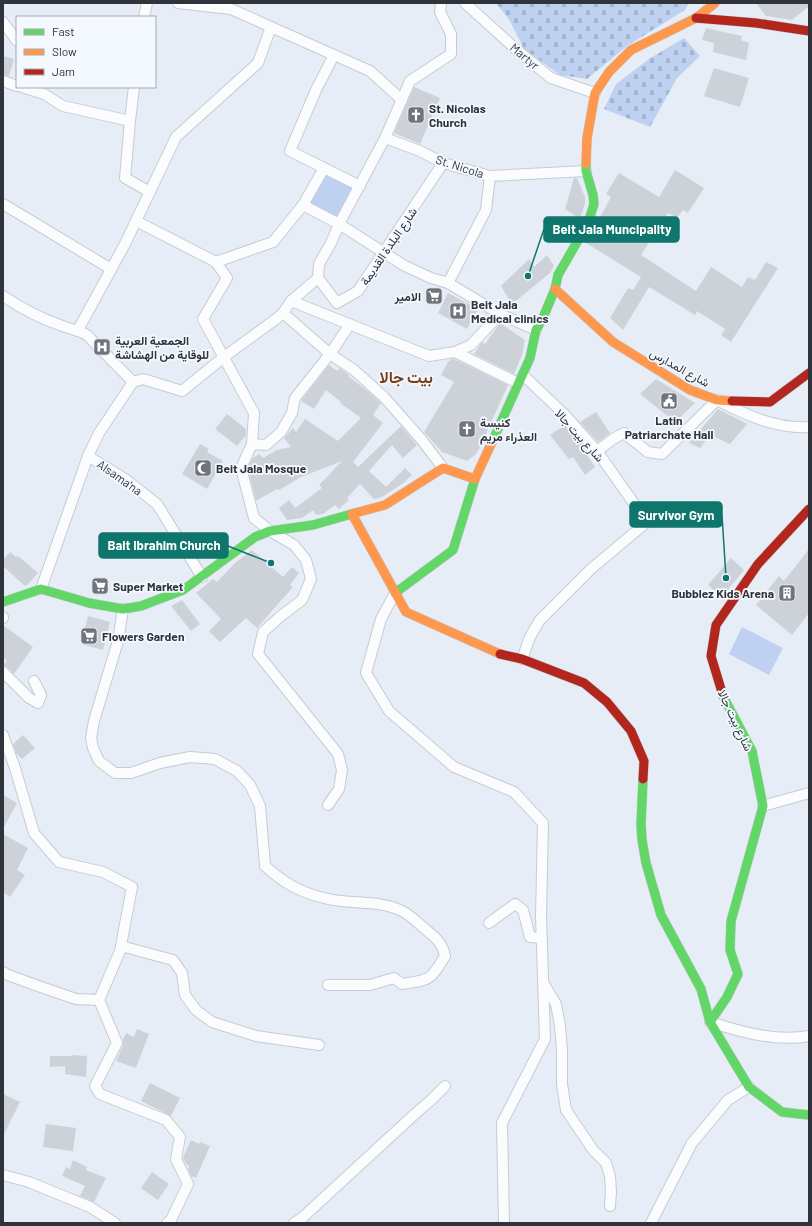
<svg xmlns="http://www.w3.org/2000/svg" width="812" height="1226" viewBox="0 0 812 1226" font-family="Barlow,Vazirmatn,sans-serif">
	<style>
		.green { fill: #bfd1f1 }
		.cemetery { fill: url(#cemetery-stones) }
		.building { fill: #cdd2d9 }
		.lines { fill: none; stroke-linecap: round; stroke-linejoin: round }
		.street-casing { stroke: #c6cbd3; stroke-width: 12 }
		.fast-casing { stroke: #c6cbd3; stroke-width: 10 }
		.slow-casing { stroke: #c6cbd3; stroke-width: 10 }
		.jam-casing { stroke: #c6cbd3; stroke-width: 10 }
		.street { stroke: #fbfcfe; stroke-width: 10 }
		.fast { stroke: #63d668; stroke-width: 9 }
		.slow { stroke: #ff974d; stroke-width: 9 }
		.jam { stroke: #b3261e; stroke-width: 9 }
		.labels { text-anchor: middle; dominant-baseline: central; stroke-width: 3.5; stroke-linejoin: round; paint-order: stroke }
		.street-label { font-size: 12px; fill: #30343a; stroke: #f4f8ff }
		.poi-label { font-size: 12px; font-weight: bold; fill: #30343a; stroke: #f4f8ff; text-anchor: start }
		.district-label { font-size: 16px; font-weight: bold; fill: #7a3e12; stroke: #f4f8ff }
		.leader { fill: none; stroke: #0f766e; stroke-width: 1.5 }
		.callout-dot { fill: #0f766e; stroke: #f4f8ff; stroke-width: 1.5 }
		.callout { fill: #0f766e; stroke: #0f766e; stroke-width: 1.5 }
		.callout-label { font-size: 13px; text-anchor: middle; font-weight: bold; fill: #fff }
	</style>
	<defs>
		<pattern id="cemetery-stones" width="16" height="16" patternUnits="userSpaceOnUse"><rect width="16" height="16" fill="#bfd1f1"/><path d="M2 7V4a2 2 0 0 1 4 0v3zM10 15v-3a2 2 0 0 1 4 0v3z" fill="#a4b4cf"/></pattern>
	</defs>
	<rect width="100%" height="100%" fill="#e7edf7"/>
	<g class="green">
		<path d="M324,168L360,186L339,224L303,205Z"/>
		<path d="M742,627L783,648L769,675L729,654Z"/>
	</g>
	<g class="cemetery">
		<path d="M496,3H689L685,10L627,46L587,79L560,75L524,49L510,21Z"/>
		<path d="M684,38L700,56L677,78L650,127L604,109L616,84L649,59Z"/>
	</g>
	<g class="building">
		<path d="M756,3H809V6L792,20L766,16Z"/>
		<path d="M706,28L742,36L741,40L749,43L746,60L713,52L714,43L702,40Z"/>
		<path d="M3,56L14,59L9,76L3,75Z"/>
		<path d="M714,68L749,78L740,107L704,96Z"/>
		<path d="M414,87L440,98L420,144L394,133Z"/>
		<path d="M675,170L704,188L688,213L683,210L677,218L668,213L641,255L696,291L711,267L742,287L748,277L755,280L766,262L778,268L731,342L721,335L725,329L697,311L695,315L649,287L623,330L610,318L628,288L633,290L641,277L586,243L611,197L606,194L619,173L659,197Z"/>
		<path d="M574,178H577L585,197V203L580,219L565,209Z"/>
		<path d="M547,255L554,266L550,273L512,304L501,286L529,259L534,267Z"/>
		<path d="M448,293L478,309L467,329L438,313Z"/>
		<path d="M500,323L525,340L522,355L514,374L474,354L482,342L485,344Z"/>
		<path d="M452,359H454L508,385L479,449L476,454L467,461L442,452L424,432L454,382L441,375L448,362Z"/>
		<path d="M329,365L337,371L340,368L345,372L349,375L348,376L365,389L381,403L373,415L383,423L353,462L358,467L401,426L417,445L403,458L392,445L369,471L386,487L405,468L412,475L402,484L382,497L374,499L360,484L347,498L349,500L339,509L335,505L323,514L316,515L313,510L302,518L287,520L279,508L289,500L295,508L322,488L319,485L342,461L301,477L279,490L277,489L256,501L248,469L252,459L259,454L263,458L277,450L291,447L284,438L293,428L296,432L305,419L338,441L361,418L340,403L341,402L326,390L314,409L301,401Z"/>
		<path d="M656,379L695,403L675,422L640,394Z"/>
		<path d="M718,409L747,424L730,444L710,435L700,448L689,443Z"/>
		<path d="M596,412L610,433L598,442L580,422Z"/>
		<path d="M227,414L246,429V435L237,446L215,429Z"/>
		<path d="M565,425L588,450L585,452L595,467L585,475L573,457L569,459L550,435Z"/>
		<path d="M200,444L209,449L207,452L223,461L207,489L182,474Z"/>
		<path d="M809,549V613L792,635L756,605L779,576L784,581Z"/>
		<path d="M252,550L283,577L292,567L299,573L290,585L293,587L257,628L246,618L220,642L209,631L221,619L196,593L213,579L217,582L235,563Z"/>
		<path d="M10,552L16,557L18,556L38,573L27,585L25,586L3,566V560Z"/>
		<path d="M731,558L744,570L722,597L708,585Z"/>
		<path d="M182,600L200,624L191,631L171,606Z"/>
		<path d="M88,616L110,622L103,650L81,644Z"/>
		<path d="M3,625L33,647L14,674L7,667L3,666L7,660L3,658Z"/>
		<path d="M23,735L35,748L22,759L16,753L13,744Z"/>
		<path d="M3,795L17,803L3,829Z"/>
		<path d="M3,834L28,848L17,870L25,875L10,897L3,892Z"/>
		<path d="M137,1029L149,1034L136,1068L116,1061L123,1046V1040L126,1033L134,1037Z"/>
		<path d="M72,1055L87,1056L86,1077L65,1074V1066L50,1067V1056H72Z"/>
		<path d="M150,1083L180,1098L171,1116L141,1101Z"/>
		<path d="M3,1094L20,1102L3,1136Z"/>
		<path d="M46,1124L76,1128L73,1151L43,1147Z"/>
		<path d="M191,1140L199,1144L200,1142L210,1146L196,1178L191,1176L188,1169L189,1166L186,1164L183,1158Z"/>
		<path d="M73,1160L87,1167L86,1170L106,1178L94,1202L80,1196L85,1186L62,1176L66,1167L70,1169Z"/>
		<path d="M152,1172L169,1184L158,1200L141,1188Z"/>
	</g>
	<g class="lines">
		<defs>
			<g id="street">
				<path d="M178,3L231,9L271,27L370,71L402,100"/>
				<path d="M465,3L519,52L551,78L595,93"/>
				<path d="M144,17L147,3"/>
				<path d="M3,22L17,41"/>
				<path d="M334,55L316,90L290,151L360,186"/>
				<path d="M3,81L17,86"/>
				<path d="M22,87L44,94L63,106L130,121"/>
				<path d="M134,87L130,121L125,178L150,192"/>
				<path d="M385,138L420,151L443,163L490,176L586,171"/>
				<path d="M324,168L303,205L273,242L216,262L227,278L203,319L254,413L252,444L241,468L254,518L270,531L294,545L306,560L311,579L302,600L281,616L263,632L258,654L338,754L342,770L339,789L328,805"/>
				<path d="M3,204L111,269"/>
				<path d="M303,205L339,224L405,266L431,278L448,283L486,210L490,176"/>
				<path d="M136,221L216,262"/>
				<path d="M318,278L319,264L331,243L339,224L385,138L410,81L451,54V34L440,12L441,3"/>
				<path d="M448,283L500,314L536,330"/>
				<path d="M3,296C21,308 39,318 60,325C69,329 78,330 87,335L133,382L99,433L88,456"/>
				<path d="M291,301L429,356L455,352L471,345L500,314"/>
				<path d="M283,313L330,354L354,370L384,397L421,439L443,468"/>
				<path d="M78,330L125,244L176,137L258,63L271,27"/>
				<path d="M455,352L518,383"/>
				<path d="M133,382L143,379L182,391L224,357L276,319L283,313L291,301L318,278L337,303L358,291L443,163"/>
				<path d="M252,444L266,445L281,432L292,413L295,398L330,354L350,324"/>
				<path d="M597,451L613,439L624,433L648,452L662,454L717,400C746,415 776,429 809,427"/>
				<path d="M41,589L88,456L125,479L157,504L202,577"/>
				<path d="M395,593L381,619L366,673L389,711L454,767L514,792L543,823L541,917L545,1039L502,1123L504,1223"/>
				<path d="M123,609L118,641L94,721L91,738L93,748L99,761L115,773H131L160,763L190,757L215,759L237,771L250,785L260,806L265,866C284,883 299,892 324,898C349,905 377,899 402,911C410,915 417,922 424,928C435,937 442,942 445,956C430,981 430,980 402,984L394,978L370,985H328"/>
				<path d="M3,617V618"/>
				<path d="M522,659L530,637L540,620L591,569L647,522L597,451L565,415L523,375"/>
				<path d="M3,672L29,698L38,703L41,695L34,681"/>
				<path d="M3,735L15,768L34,833L59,862L103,872L132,887L120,951L99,1000L117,1043L95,1086L100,1094L166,1120L180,1137L176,1159L188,1184L171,1220L167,1223"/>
				<path d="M763,806L809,793"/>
				<path d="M489,923L515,904L523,910L530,937L542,938"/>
				<path d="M121,946L173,960L182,973L185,995L196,1010L212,1022L256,1036L319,1045"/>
				<path d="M3,972L8,975L38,986L76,999L99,1000"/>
				<path d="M544,984L556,1004L560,1026L562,1051V1084L566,1110L593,1150L606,1163L610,1176L611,1192L610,1206"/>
				<path d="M710,1022C741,1032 776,1042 809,1036"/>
				<path d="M3,1175L29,1182L90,1207L115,1223"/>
				<path d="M294,1223L302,1218L416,1113L430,1101L445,1086"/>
				<path d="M651,1223L692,1143L728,1100L749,1087"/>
			</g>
			<g id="fast">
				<path d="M492,442L530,358L536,330L542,320L555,289L558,275L588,223L594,204L593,195L586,171V164"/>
				<path d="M395,593L453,550L475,479"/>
				<path d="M3,602L41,589L89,603L123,609L141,606L183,590L255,537L270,531L313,525L355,513"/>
				<path d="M643,779L641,824L642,840L646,863L661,915L701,989L710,1022L749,1087L782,1112L809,1115"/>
				<path d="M710,1022L727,997L738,974L730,950L731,921L763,806L752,751L723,696L721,689"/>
			</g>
			<g id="slow">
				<path d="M586,164L587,138L595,93L609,72L631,50L696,18L715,3"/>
				<path d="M555,289L613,342L690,390L717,400L732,401"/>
				<path d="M355,513L385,505L443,468L475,479L492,442"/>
				<path d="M352,514L406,612L500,654"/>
			</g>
			<g id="jam">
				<path d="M696,18L756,23L809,31"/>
				<path d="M732,401L770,402L809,373"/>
				<path d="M500,654L522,659L584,683L607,702L631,731L644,761L643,779"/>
				<path d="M721,689L711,656L716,625L758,564L809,509"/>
			</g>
		</defs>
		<use href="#street" class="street-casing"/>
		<use href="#fast" class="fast-casing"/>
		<use href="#slow" class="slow-casing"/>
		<use href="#jam" class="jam-casing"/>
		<use href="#street" class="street"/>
		<use href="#fast" class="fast"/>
		<use href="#slow" class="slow"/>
		<use href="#jam" class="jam"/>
	</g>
	<defs>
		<symbol id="church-square" viewBox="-11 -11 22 22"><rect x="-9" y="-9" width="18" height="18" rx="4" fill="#70757c" stroke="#f4f8ff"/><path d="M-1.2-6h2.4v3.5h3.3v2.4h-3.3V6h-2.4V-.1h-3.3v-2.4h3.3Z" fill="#fff"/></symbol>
		<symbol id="supermarket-square" viewBox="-11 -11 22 22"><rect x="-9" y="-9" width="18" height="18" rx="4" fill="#70757c" stroke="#f4f8ff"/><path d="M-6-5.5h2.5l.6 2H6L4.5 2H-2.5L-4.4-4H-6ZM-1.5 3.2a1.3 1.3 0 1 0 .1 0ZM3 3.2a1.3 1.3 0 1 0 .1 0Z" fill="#fff"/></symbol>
		<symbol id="hospital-square" viewBox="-11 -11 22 22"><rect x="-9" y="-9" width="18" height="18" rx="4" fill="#70757c" stroke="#f4f8ff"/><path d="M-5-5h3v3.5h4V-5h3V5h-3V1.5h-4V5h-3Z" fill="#fff"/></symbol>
		<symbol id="civic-square" viewBox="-11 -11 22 22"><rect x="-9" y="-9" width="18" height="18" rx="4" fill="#70757c" stroke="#f4f8ff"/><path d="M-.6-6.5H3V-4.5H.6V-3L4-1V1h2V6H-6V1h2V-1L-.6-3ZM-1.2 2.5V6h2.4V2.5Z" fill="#fff"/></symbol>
		<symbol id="mosque-square" viewBox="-11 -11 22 22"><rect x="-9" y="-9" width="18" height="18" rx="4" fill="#70757c" stroke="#f4f8ff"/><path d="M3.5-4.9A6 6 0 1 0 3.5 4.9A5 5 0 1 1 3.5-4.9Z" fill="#fff"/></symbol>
		<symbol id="building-square" viewBox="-11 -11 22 22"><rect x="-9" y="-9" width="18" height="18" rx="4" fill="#70757c" stroke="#f4f8ff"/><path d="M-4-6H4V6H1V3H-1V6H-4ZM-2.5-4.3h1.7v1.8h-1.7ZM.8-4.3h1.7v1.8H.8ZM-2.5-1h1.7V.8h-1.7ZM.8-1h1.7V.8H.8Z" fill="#fff"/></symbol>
	</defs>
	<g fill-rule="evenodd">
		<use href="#church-square" x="406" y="105" width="20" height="20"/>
		<use href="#supermarket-square" x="424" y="286" width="20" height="20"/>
		<use href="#hospital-square" x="448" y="301" width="20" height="20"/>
		<use href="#hospital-square" x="92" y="337" width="20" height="20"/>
		<use href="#civic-square" x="659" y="391" width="20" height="20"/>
		<use href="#church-square" x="457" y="419" width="20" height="20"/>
		<use href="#mosque-square" x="193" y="458" width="20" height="20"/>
		<use href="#supermarket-square" x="90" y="576" width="20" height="20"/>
		<use href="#building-square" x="777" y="583" width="20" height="20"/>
		<use href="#supermarket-square" x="79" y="626" width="20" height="20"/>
	</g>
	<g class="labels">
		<g class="street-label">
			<text transform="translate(525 56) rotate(40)">Martyr</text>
			<text transform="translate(460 166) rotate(18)">St. Nicola</text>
			<text transform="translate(388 246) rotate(-56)">شارع البلدة القديمة</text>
			<text transform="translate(680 367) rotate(29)">شارع المدارس</text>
			<text transform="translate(580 435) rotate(48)">شارع بيت جالا</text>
			<text transform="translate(120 477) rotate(35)">Alsama'na</text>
			<text transform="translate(736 720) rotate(65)">شارع بيت جالا</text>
		</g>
		<g class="poi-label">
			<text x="429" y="108">St. Nicolas<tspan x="429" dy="14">Church</tspan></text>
			<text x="421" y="296" text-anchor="end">الامير</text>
			<text x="471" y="304">Beit Jala<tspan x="471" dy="14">Medical clinics</tspan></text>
			<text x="115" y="340">الجمعية العربية<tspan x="115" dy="14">للوقاية من الهشاشة</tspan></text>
			<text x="669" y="420" text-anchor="middle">Latin<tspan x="669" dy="14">Patriarchate Hall</tspan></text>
			<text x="480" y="422">كنيسة<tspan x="480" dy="14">العذراء مريم</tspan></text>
			<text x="216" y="468">Beit Jala Mosque</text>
			<text x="113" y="586">Super Market</text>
			<text x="774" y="593" text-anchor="end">Bubblez Kids Arena</text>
			<text x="102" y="636">Flowers Garden</text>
		</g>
		<g class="district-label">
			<text x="406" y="376">بيت جالا</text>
		</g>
	</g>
	<path class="leader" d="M528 276L544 229M726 578L722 515M271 563L228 546"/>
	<g class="callout-dot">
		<circle cx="528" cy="276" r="4"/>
		<circle cx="726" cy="578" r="4"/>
		<circle cx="271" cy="563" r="4"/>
	</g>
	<g class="callout">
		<rect x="544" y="217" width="135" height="25" rx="4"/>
		<rect x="630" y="502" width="92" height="25" rx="4"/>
		<rect x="99" y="533" width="129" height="25" rx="4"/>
	</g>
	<g class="callout-label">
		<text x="612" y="234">Beit Jala Muncipality</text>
		<text x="676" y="520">Survivor Gym</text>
		<text x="164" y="550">Bait Ibrahim Church</text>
	</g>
	<rect width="812" height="1226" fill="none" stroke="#30343a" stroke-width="8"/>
	<rect x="16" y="16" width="140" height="72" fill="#f4f8ff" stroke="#a6aab0"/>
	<rect x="24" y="29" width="20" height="6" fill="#63d668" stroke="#a6aab0"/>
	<text x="52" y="36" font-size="12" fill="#30343a">Fast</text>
	<rect x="24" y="49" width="20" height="6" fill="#ff974d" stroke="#a6aab0"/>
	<text x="52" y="56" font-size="12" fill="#30343a">Slow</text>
	<rect x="24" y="69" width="20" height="6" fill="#b3261e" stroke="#a6aab0"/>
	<text x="52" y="76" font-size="12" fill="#30343a">Jam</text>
</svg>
